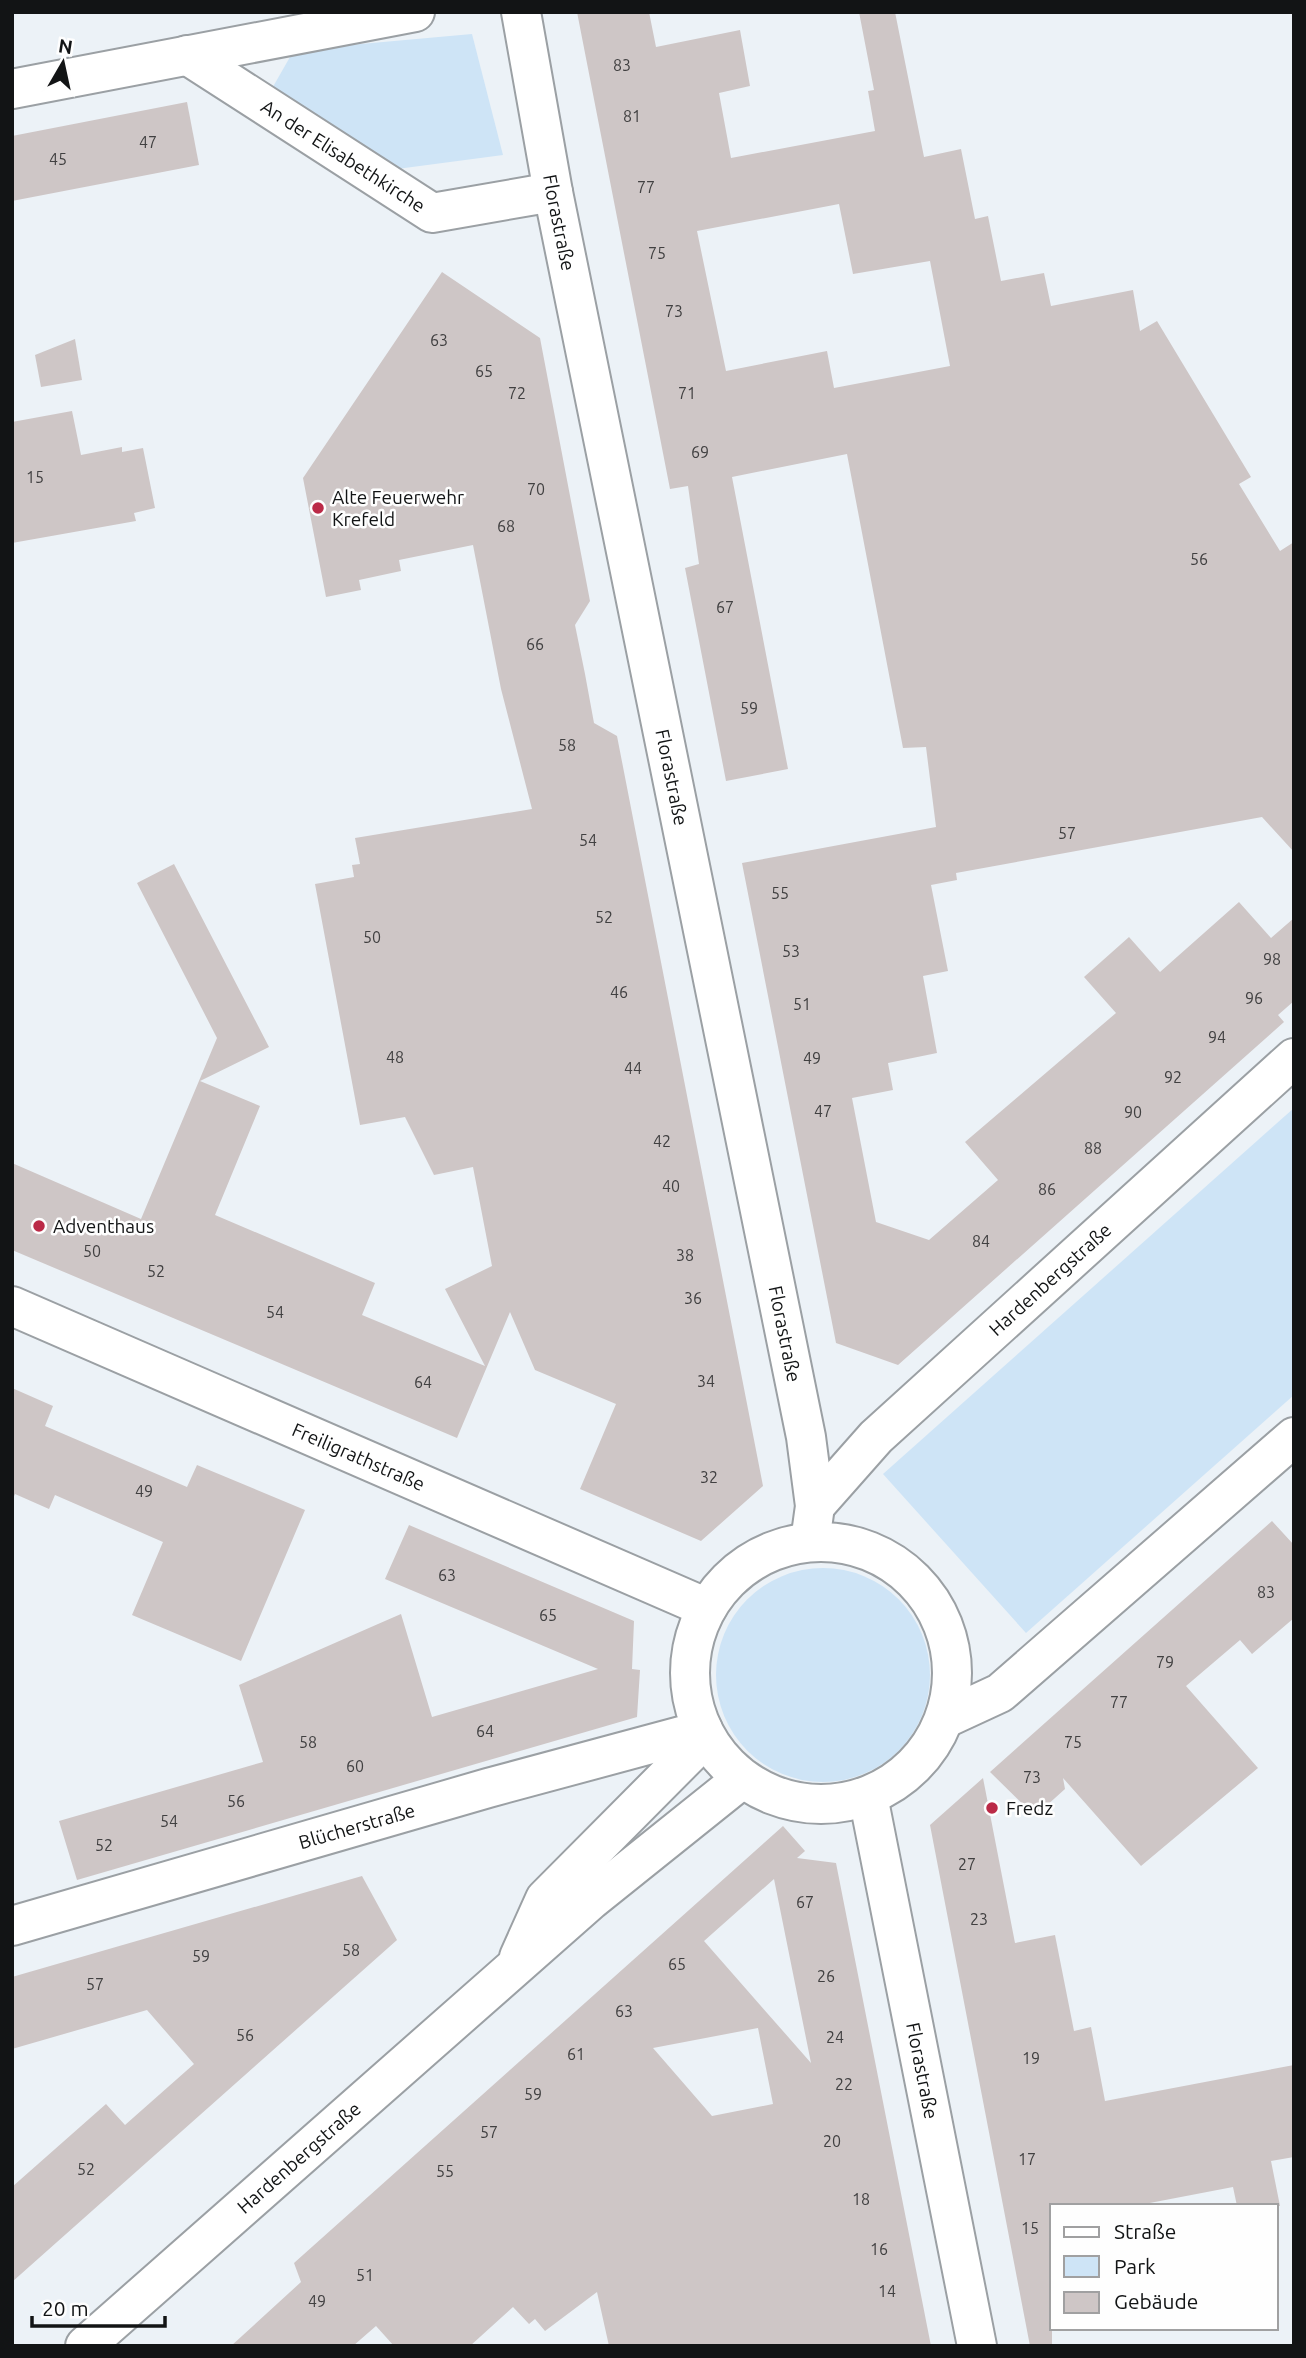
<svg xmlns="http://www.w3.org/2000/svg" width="1306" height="2358" viewBox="0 0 1306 2358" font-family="Ubuntu,sans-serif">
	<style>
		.green { fill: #cee4f6 }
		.building { fill: #cec6c6; fill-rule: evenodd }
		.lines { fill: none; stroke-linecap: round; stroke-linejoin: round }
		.street-casing { stroke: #9ba0a4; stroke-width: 42 }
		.street { stroke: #fff; stroke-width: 38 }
		.poi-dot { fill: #bb2a47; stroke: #fefefe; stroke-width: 2.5 }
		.labels { text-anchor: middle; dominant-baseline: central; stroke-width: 5; stroke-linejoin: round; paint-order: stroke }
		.number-label { font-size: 16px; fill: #414041 }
		.street-label { font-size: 19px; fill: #121415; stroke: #fefefe }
		.poi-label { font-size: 19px; fill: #121415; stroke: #fefefe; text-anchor: start }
	</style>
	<rect width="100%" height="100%" fill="#ecf2f7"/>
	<g class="green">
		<path d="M472,34L503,155L397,169L270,92L294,50Z"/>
		<path d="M1294,1108V1395L1026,1633L883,1474Z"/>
		<circle cx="823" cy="1675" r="107"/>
	</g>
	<g class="building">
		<path d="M577,12H649L656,47L740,30L750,86L719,93L731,158L875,131L868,91L874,90L859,12H895L924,157L961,149L975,219L988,216L1001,281L1044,273L1051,306L1133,290L1140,331L1157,321L1251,477L1239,484L1280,551L1294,542V852L1262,817L956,873L957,880L931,885L948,971L923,976L937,1053L888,1063L893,1090L852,1098L876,1222L929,1240L998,1180L965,1142L1116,1013L1084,977L1129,937L1160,972L1239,902L1271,938L1294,918V1001L1278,1015L1284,1022L898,1365L836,1343L742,863L936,827L926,747L903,748L847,454L732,477L788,769L726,781L685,568L699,564L688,486L670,489ZM839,204L853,274L930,261L950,366L834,388L827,351L726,371L697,231Z"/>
		<path d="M187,102L199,165L12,201V136Z"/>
		<path d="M442,272L540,338L590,601L575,625L585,674L594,723L617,736L763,1486L701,1541L580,1489L616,1404L535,1370L510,1312L457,1438L12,1250V1163L141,1219L217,1038L137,883L174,864L269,1047L200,1081L260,1106L215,1215L375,1283L362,1315L485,1366L445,1289L492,1266L473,1167L434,1175L405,1117L360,1125L315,884L354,877L352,865L360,864L355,838L532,809L501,689L473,545L399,560L401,571L359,580L361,590L326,597L303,478Z"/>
		<path d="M75,339L82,380L41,387L35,355Z"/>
		<path d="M72,411L81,455L122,447V452L143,448L155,508L134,513L136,521L12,543V422Z"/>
		<path d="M12,1388L53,1406L45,1426L187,1487L197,1465L305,1510L241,1661L132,1615L163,1542L55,1495L49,1509L15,1494L12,1501Z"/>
		<path d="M1272,1521L1294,1545V1618L1252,1654L1240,1640L1186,1686L1258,1768L1141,1866L1063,1778L1065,1789L1035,1816L990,1772Z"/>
		<path d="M409,1525L634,1621L632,1669L640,1670L637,1717L77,1880L59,1821L263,1762L239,1685L378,1624L401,1614L432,1717L598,1669L385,1579Z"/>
		<path d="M983,1778L1015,1943L1055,1935L1074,2031L1091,2027L1105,2101L1294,2065V2157L1271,2161L1280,2206H1237L1233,2187L1134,2206H1052V2346H1030L930,1825Z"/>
		<path d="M783,1826L805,1851L797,1858L836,1863L931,2346H609L597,2292L545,2331L535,2319L529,2324L513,2307L470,2346H394L376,2326L353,2346H231L301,2282L294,2263ZM774,1879L811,2063L704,1941ZM758,2028L773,2104L712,2116L653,2048Z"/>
		<path d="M362,1876L397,1940L12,2282V2187L106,2104L125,2125L194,2064L147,2010L12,2049V1977Z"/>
	</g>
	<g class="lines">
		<defs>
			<g id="street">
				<path id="s1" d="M521,12L553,192L806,1437L815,1506L810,1542"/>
				<path id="s2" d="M187,55L432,213L553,192"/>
				<path d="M12,89L415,12"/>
				<path id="s3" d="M12,1306L707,1608"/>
				<path id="s4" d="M815,1506L876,1437L1294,1058"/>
				<circle cx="821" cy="1673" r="131"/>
				<path d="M946,1718L1000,1693L1294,1437"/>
				<path id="s5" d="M868,1796L977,2346"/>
				<path id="s6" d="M12,1926L488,1788L703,1730"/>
				<path d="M519,1957L545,1899L706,1737"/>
				<path id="s7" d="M85,2346L591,1900L742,1779"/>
			</g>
		</defs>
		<use href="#street" class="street-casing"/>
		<use href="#street" class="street"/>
	</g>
	<g class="poi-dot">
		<circle cx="318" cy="508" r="7"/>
		<circle cx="39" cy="1226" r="7"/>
		<circle cx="992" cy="1808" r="7"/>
	</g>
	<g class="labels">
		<g class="number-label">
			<text x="622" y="65">83</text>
			<text x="632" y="116">81</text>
			<text x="148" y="142">47</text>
			<text x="58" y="159">45</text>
			<text x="646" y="187">77</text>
			<text x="657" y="253">75</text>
			<text x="674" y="311">73</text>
			<text x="439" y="340">63</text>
			<text x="484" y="371">65</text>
			<text x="517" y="393">72</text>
			<text x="687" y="393">71</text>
			<text x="700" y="452">69</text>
			<text x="35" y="477">15</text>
			<text x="536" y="489">70</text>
			<text x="506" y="526">68</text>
			<text x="1199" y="559">56</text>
			<text x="725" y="607">67</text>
			<text x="535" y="644">66</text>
			<text x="749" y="708">59</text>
			<text x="567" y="745">58</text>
			<text x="1067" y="833">57</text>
			<text x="588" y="840">54</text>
			<text x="780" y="893">55</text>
			<text x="604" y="917">52</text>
			<text x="372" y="937">50</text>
			<text x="791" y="951">53</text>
			<text x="1272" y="959">98</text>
			<text x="619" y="992">46</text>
			<text x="1254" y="998">96</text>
			<text x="802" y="1004">51</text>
			<text x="1217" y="1037">94</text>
			<text x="395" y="1057">48</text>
			<text x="812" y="1058">49</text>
			<text x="633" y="1068">44</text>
			<text x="1173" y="1077">92</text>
			<text x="823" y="1111">47</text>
			<text x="1133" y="1112">90</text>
			<text x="662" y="1141">42</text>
			<text x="1093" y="1148">88</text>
			<text x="671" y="1186">40</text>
			<text x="1047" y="1189">86</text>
			<text x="981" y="1241">84</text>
			<text x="92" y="1251">50</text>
			<text x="685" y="1255">38</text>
			<text x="156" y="1271">52</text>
			<text x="693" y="1298">36</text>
			<text x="275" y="1312">54</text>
			<text x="706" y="1381">34</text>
			<text x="423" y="1382">64</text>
			<text x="709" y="1477">32</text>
			<text x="144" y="1491">49</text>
			<text x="447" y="1575">63</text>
			<text x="1266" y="1592">83</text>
			<text x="548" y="1615">65</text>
			<text x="1165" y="1662">79</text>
			<text x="1119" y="1702">77</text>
			<text x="485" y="1731">64</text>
			<text x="308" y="1742">58</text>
			<text x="1073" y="1742">75</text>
			<text x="355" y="1766">60</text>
			<text x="1032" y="1777">73</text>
			<text x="236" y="1801">56</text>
			<text x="169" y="1821">54</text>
			<text x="104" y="1845">52</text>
			<text x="967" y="1864">27</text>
			<text x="805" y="1902">67</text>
			<text x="979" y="1919">23</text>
			<text x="351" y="1950">58</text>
			<text x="201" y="1956">59</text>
			<text x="677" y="1964">65</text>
			<text x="826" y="1976">26</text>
			<text x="95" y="1984">57</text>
			<text x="624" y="2011">63</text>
			<text x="245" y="2035">56</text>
			<text x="835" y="2037">24</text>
			<text x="576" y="2054">61</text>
			<text x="1031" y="2058">19</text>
			<text x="844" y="2084">22</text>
			<text x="533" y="2094">59</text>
			<text x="489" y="2132">57</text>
			<text x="832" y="2141">20</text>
			<text x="1027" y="2159">17</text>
			<text x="86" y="2169">52</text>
			<text x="445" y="2171">55</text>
			<text x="861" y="2199">18</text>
			<text x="1030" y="2228">15</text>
			<text x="879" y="2249">16</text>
			<text x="365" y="2275">51</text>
			<text x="887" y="2291">14</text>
			<text x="317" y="2301">49</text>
		</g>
		<g class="street-label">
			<text stroke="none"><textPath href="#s2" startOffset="186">An der Elisabethkirche</textPath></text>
			<text stroke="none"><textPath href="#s1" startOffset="214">Florastraße</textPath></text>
			<text stroke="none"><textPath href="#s1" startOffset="780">Florastraße</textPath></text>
			<text stroke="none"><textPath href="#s4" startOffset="327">Hardenbergstraße</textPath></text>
			<text stroke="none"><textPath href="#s1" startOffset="1348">Florastraße</textPath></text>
			<text stroke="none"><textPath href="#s3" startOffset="378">Freiligrathstraße</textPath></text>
			<text stroke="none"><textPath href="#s6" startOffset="359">Blücherstraße</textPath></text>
			<text stroke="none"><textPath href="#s5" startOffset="280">Florastraße</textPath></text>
			<text stroke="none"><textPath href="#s7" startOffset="285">Hardenbergstraße</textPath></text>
		</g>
		<g class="poi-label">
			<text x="332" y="497">Alte Feuerwehr<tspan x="332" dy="22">Krefeld</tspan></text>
			<text x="53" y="1226">Adventhaus</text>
			<text x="1006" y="1808">Fredz</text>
		</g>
	</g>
	<rect width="1306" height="2358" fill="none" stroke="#121415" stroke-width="28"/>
	<rect x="1050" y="2204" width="228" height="126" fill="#fefefe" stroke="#a0a0a1" stroke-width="2"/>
	<rect x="1064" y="2227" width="35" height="10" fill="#ffffff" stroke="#a0a0a1" stroke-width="2"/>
	<text x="1114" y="2239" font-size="21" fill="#121415">Straße</text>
	<rect x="1064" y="2256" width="35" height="21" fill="#cee4f6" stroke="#a0a0a1" stroke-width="2"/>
	<text x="1114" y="2274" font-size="21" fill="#121415">Park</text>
	<rect x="1064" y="2292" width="35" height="21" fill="#cec6c6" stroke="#a0a0a1" stroke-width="2"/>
	<text x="1114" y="2309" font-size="21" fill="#121415">Gebäude</text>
	<g transform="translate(63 63) rotate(9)" stroke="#fefefe" stroke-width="5" paint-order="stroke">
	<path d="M0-5L12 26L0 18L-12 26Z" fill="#121415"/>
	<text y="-10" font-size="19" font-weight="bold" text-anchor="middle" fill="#121415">N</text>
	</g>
	<path d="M32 2316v10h133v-10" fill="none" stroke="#121415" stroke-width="3.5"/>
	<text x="42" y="2316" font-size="21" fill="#121415" stroke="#fefefe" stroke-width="5" paint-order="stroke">20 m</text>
</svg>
